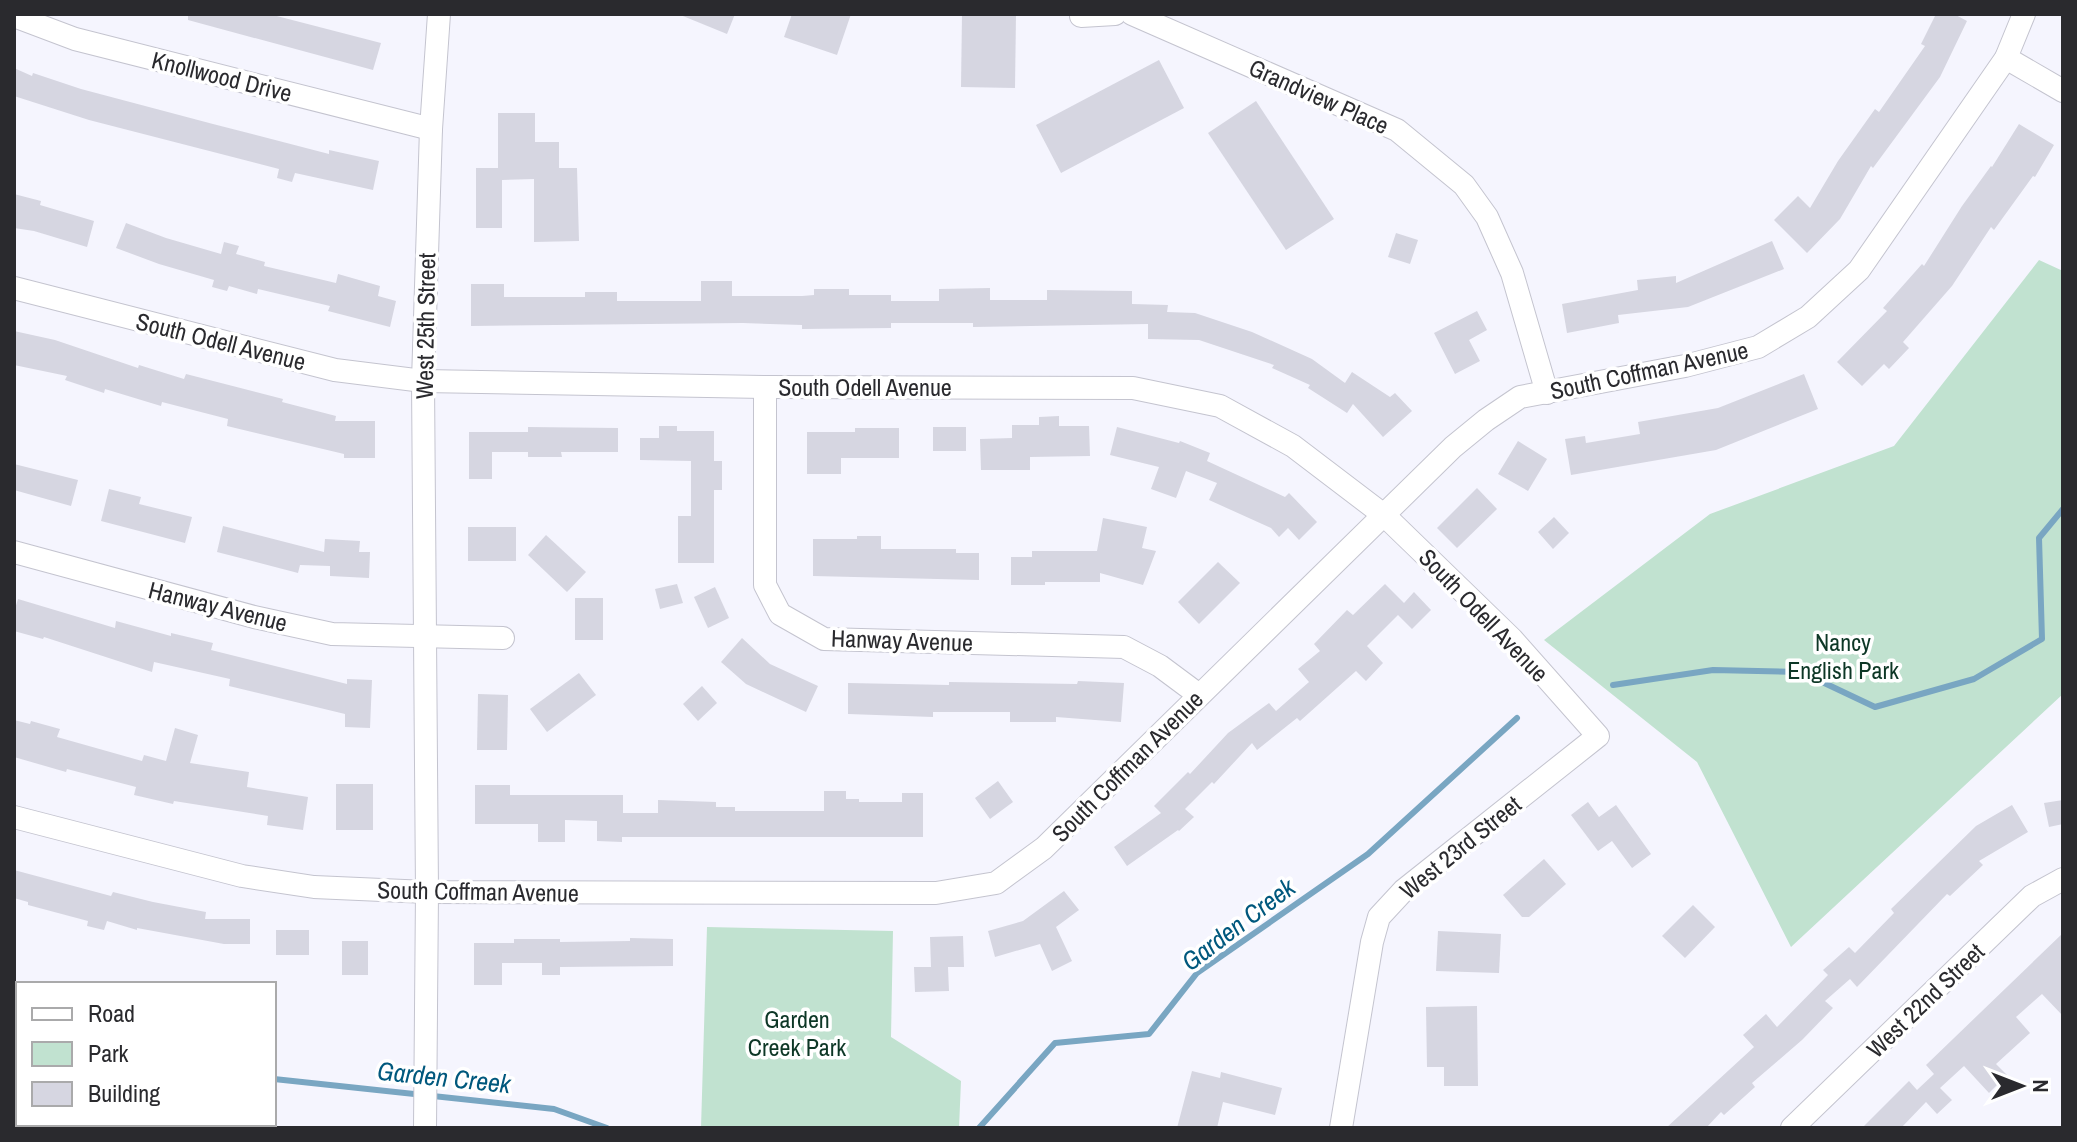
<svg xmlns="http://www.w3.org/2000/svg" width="2077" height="1142" viewBox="0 0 2077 1142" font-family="'Archivo Narrow',sans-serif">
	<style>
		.green { fill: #c1e2d0 }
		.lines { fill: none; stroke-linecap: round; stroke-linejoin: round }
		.stream { stroke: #79a6c2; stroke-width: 6 }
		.building { fill: #d6d6e1 }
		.minor-casing { stroke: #c4c4cf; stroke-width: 24 }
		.minor { stroke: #fff; stroke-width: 22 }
		.labels { text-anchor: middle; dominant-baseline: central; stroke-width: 7; stroke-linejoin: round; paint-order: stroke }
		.street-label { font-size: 24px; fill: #2a2a2e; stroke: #fff }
		.park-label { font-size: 24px; fill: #0d3726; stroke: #fff }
		.water-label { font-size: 26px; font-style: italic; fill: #00587d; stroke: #fff }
	</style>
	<rect width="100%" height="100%" fill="#f5f5fe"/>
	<g class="green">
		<path d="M2039,260L2063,271V694L1791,947L1697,762L1544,640L1710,514L1894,446Z"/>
		<path d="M707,927L893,931L891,1037L961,1081L959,1128H701Z"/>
	</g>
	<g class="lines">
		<g class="stream">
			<path d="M1613,685L1713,670L1801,672L1875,707L1974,679L2042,639L2039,538L2063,509"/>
			<path d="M14,984L18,985"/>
			<path d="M274,1079L554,1109L607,1128"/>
			<path d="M979,1128L1055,1043L1149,1034L1197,973L1368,854L1517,718"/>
		</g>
	</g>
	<g class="building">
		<path d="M188,14H269L381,43L373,70L188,20Z"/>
		<path d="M678,14H735L727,34Z"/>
		<path d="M792,14H851L837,55L784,37Z"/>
		<path d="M962,14H1016L1015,88L961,87Z"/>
		<path d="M1936,14H1954L1967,21L1940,77L1873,168L1871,166L1840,219L1807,253L1774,220L1798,196L1810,208L1838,161L1875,109L1879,112L1925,46L1921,44Z"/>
		<path d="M1159,60L1184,108L1061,173L1036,125Z"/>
		<path d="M14,68L32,76L33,73L81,89L213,124L329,154V150L379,161L373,190L295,173L292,182L277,178L279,169L89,120L14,96Z"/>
		<path d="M1256,101L1334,219L1286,250L1208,133Z"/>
		<path d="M498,113H535V142H559V168H577L579,241L534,242V179L502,180V228H476V168H498Z"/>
		<path d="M2019,124L2054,145L2035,177L2033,176L1994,230L1991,227L1952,286L1903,342L1909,348L1889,369L1884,364L1862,386L1837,362L1887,311L1883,308L1922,264L1924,266L1962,206L1991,166L1992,167Z"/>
		<path d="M14,194L41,201L40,205L94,221L87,247L34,231L14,228Z"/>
		<path d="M126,223L166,238L221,254L224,242L239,246L236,254L265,262L264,266L336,283L338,274L380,286L378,296L396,301L390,327L328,311L330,306L258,289L257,294L229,286L227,291L212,287L214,280L159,264L116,248Z"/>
		<path d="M1396,233L1418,240L1410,264L1388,257Z"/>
		<path d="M1772,241L1784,269L1688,307L1618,315L1619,323L1567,333L1562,304L1638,290L1637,280L1676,276V283Z"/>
		<path d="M701,281H732V296H802L814,295V289H849V295H891V301H939V289L990,288V300H1047V290L1132,291V304L1168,305L1167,312L1195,313L1252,332L1312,359L1345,383L1352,372L1390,397L1395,393L1412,411L1383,437L1353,404L1347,413L1308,388L1310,385L1272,368L1274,365L1199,340L1148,339V324L973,327V323H891V328L802,329V325L743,323L471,326V284H504V297H585V292H617V301H701Z"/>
		<path d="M1477,311L1487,330L1469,340L1480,361L1455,374L1434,333Z"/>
		<path d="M14,331L55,340L138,368L139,365L184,379L186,374L283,399L282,402L336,416L335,421H375V458H344V454L227,426L228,419L162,402L161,406L105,389L104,393L65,380L67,376L14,365Z"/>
		<path d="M1804,374L1818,409L1716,450L1571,475L1565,439L1585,436L1586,443L1640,434L1638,422L1718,408Z"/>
		<path d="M1059,416V426H1089L1090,456L1030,457V470H981L980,439L1012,438V425H1039V417Z"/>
		<path d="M659,426H677V431H714V461H722V490H714V563H678V516H691V461L640,460V438H659Z"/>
		<path d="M528,427L618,428V452H561L562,457H528V452H492V479H469V432H528Z"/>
		<rect x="933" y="427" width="33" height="24"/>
		<path d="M1117,427L1179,443L1180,441L1210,453L1207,461L1285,497L1289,493L1317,522L1299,540L1288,528L1279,537L1271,528L1209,500L1217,483L1186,471L1176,498L1151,489L1159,467L1110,455Z"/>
		<path d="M855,428H899V458H841V474H807V432H855Z"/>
		<path d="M1518,441L1547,459L1528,491L1498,474Z"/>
		<path d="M14,464L78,480L71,506L14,490Z"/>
		<path d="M1477,488L1497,509L1457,548L1437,528Z"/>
		<path d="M109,489L141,497L139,504L192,517L185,543L101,521Z"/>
		<path d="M1554,517L1569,533L1553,549L1538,532Z"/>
		<path d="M1103,518L1147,527L1142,548L1156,551L1143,585L1100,573V582H1045V585H1011V557H1032V551H1097Z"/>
		<path d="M223,526L324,552L325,539L360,541L359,552H370L369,578L330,576V566L300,565L298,573L217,552Z"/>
		<rect x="468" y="527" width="48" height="34"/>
		<path d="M546,535L586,572L567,592L528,555Z"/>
		<path d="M857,536H881V549H956V553H979V580L813,576V539H857Z"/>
		<path d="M1218,562L1240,583L1199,624L1178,602Z"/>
		<path d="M677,584L683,603L660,609L655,589Z"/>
		<path d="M1385,584L1404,603L1414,592L1431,610L1412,629L1398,615L1367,646L1383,663L1366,681L1356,671L1300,721L1297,718L1257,750L1252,743L1214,784L1212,782L1185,809L1194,817L1179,831L1178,830L1127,866L1114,847L1161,813L1154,806L1188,772L1190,774L1228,733L1269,703L1276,711L1309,682L1298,669L1320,651L1314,644L1347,610L1353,615Z"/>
		<path d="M715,587L729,618L708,628L694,597Z"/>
		<rect x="575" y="598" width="28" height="42"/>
		<path d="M18,599L115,628L116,621L171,636V633L213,643L211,650L347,684V679L372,680L370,728L345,727V714L229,686L230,679L154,662L152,672L44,637L43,639L14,631V612Z"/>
		<path d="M742,638L770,664L818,686L806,712L746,684L721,662Z"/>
		<path d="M579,673L596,695L547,732L530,709Z"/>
		<path d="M1078,681L1124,683L1121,722L1056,717V722H1010V712H933V717L848,714V683L949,685V682L1077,684Z"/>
		<path d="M702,686L717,703L698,721L683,704Z"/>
		<path d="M478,694L508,695L507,750H477Z"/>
		<path d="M14,720L30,724L31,721L60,729L57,737L142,761L144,755L166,761L175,728L198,735L190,763L249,772L247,787L308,797L303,830L267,825L268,816L174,801L173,804L134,795L136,787L67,769L66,772L14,757Z"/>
		<path d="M998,781L1013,802L990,819L975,798Z"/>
		<rect x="336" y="784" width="37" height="46"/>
		<path d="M475,785H510V795H623V813H658V800L716,802V807H735V811H824V791H846V799H859V802H902V793H923V837H622V842L597,841V821L565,820V842H538V824H475Z"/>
		<path d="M2063,800V824L2049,827L2044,803Z"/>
		<path d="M1588,802L1599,817L1616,805L1651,854L1632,868L1612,841L1598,851L1571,815Z"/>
		<path d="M2012,805L2028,832L1979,861L1983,865L1950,896L1947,894L1857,987L1850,979L1825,1001L1833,1008L1802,1040L1752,1083L1755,1087L1724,1115L1721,1112L1706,1128H1666L1754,1047L1743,1035L1766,1014L1777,1027L1828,975L1823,970L1849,947L1855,953L1894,913L1891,909L1976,826Z"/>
		<path d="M1544,859L1566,884L1529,917H1522L1503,895Z"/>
		<path d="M14,870L111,896L113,892L153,902L206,912L205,919H250V944H224L137,928V930L107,921L104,930L87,926L88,921L28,905V902L14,898Z"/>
		<path d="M1064,891L1079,910L1056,927L1072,961L1052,971L1040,944L995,957L988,931L1023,921Z"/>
		<path d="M1693,905L1715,927L1685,958L1662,936Z"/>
		<rect x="276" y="930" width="33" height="25"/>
		<path d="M1438,931L1501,934L1499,973L1436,971Z"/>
		<path d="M2063,933V1016L2042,994L2016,1017L2030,1033L1996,1064L2007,1075L1989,1093L1964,1066L1940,1088L1952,1100L1937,1114L1926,1102L1901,1128H1862L1909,1081L1917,1090L1934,1074L1926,1065Z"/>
		<path d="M963,936L964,967H948L949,991L915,992L914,967H931L930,937Z"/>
		<path d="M630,938L673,939V966L560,967V975H542V963H502V985H474V943H514V939H560V942L630,941Z"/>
		<rect x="342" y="941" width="26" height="34"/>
		<path d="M1477,1006L1478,1086H1444V1067H1427L1426,1007Z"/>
		<path d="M1192,1071L1220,1078L1221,1072L1282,1088L1275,1115L1223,1102L1217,1128H1177Z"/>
	</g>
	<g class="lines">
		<defs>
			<g id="minor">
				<path d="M1132,14L1397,130L1464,185L1487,217L1512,273L1547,393"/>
				<path d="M14,16L75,39L431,129"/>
				<path d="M1081,16L1115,14"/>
				<path d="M2006,58L2063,91"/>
				<path d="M14,288L335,370L423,381L765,387L1133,388L1220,406L1293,446L1385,516L1512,639L1598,736L1404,890L1379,917L1372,942L1341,1128"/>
				<path d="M765,387V585L780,614L824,639L1124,647L1160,666L1199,695"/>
				<path d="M14,552L254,617L332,634L503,638"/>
				<path d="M14,817L242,876L314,887L427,892L936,893L996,883L1044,848L1453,447L1486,420L1520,397L1685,366L1758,347L1808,317L1859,270L2006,58L2024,14"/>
				<path d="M425,1128L427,892L423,381L431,129L439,14"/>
				<path d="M1792,1128L2032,896L2063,879"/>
			</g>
		</defs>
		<use href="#minor" class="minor-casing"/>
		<use href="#minor" class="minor"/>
	</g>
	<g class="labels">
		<g class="street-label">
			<text transform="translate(222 76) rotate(14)">Knollwood Drive</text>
			<text transform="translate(1319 96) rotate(24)">Grandview Place</text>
			<text transform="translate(425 326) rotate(-89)">West 25th Street</text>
			<text transform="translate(221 341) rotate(14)">South Odell Avenue</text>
			<text transform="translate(1649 370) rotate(-12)">South Coffman Avenue</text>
			<text x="865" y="387">South Odell Avenue</text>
			<text transform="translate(218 606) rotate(14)">Hanway Avenue</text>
			<text transform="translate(1484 615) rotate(46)">South Odell Avenue</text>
			<text transform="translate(902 640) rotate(2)">Hanway Avenue</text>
			<text transform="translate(1127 766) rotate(-45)">South Coffman Avenue</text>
			<text transform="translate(1460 847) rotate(-39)">West 23rd Street</text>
			<text transform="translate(478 891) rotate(1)">South Coffman Avenue</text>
			<text transform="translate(1925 1000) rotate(-44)">West 22nd Street</text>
		</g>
		<g class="park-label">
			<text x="1843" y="642">Nancy<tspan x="1843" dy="28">English Park</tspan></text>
			<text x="797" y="1019">Garden<tspan x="797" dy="28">Creek Park</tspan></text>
		</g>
		<g class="water-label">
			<text transform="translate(1238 924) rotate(-37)">Garden Creek</text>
			<text transform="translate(444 1077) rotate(6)">Garden Creek</text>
		</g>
	</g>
	<rect width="2077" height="1142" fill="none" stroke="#2a2a2e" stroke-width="32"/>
	<rect x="16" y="982" width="260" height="144" fill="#ffffff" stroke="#aaaaab" stroke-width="2"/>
	<rect x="32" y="1008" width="40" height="12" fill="#ffffff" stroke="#aaaaab" stroke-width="2"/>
	<text x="88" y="1022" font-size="24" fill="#2a2a2e">Road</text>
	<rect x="32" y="1042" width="40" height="24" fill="#c1e2d0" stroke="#aaaaab" stroke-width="2"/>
	<text x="88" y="1062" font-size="24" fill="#2a2a2e">Park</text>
	<rect x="32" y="1082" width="40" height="24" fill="#d6d6e1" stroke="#aaaaab" stroke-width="2"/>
	<text x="88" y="1102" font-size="24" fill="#2a2a2e">Building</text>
	<g transform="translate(2021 1086) rotate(90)" stroke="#ffffff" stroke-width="6" paint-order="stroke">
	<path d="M0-6L14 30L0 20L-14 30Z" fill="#2a2a2e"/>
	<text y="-12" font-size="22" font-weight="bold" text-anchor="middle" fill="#2a2a2e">N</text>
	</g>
</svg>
